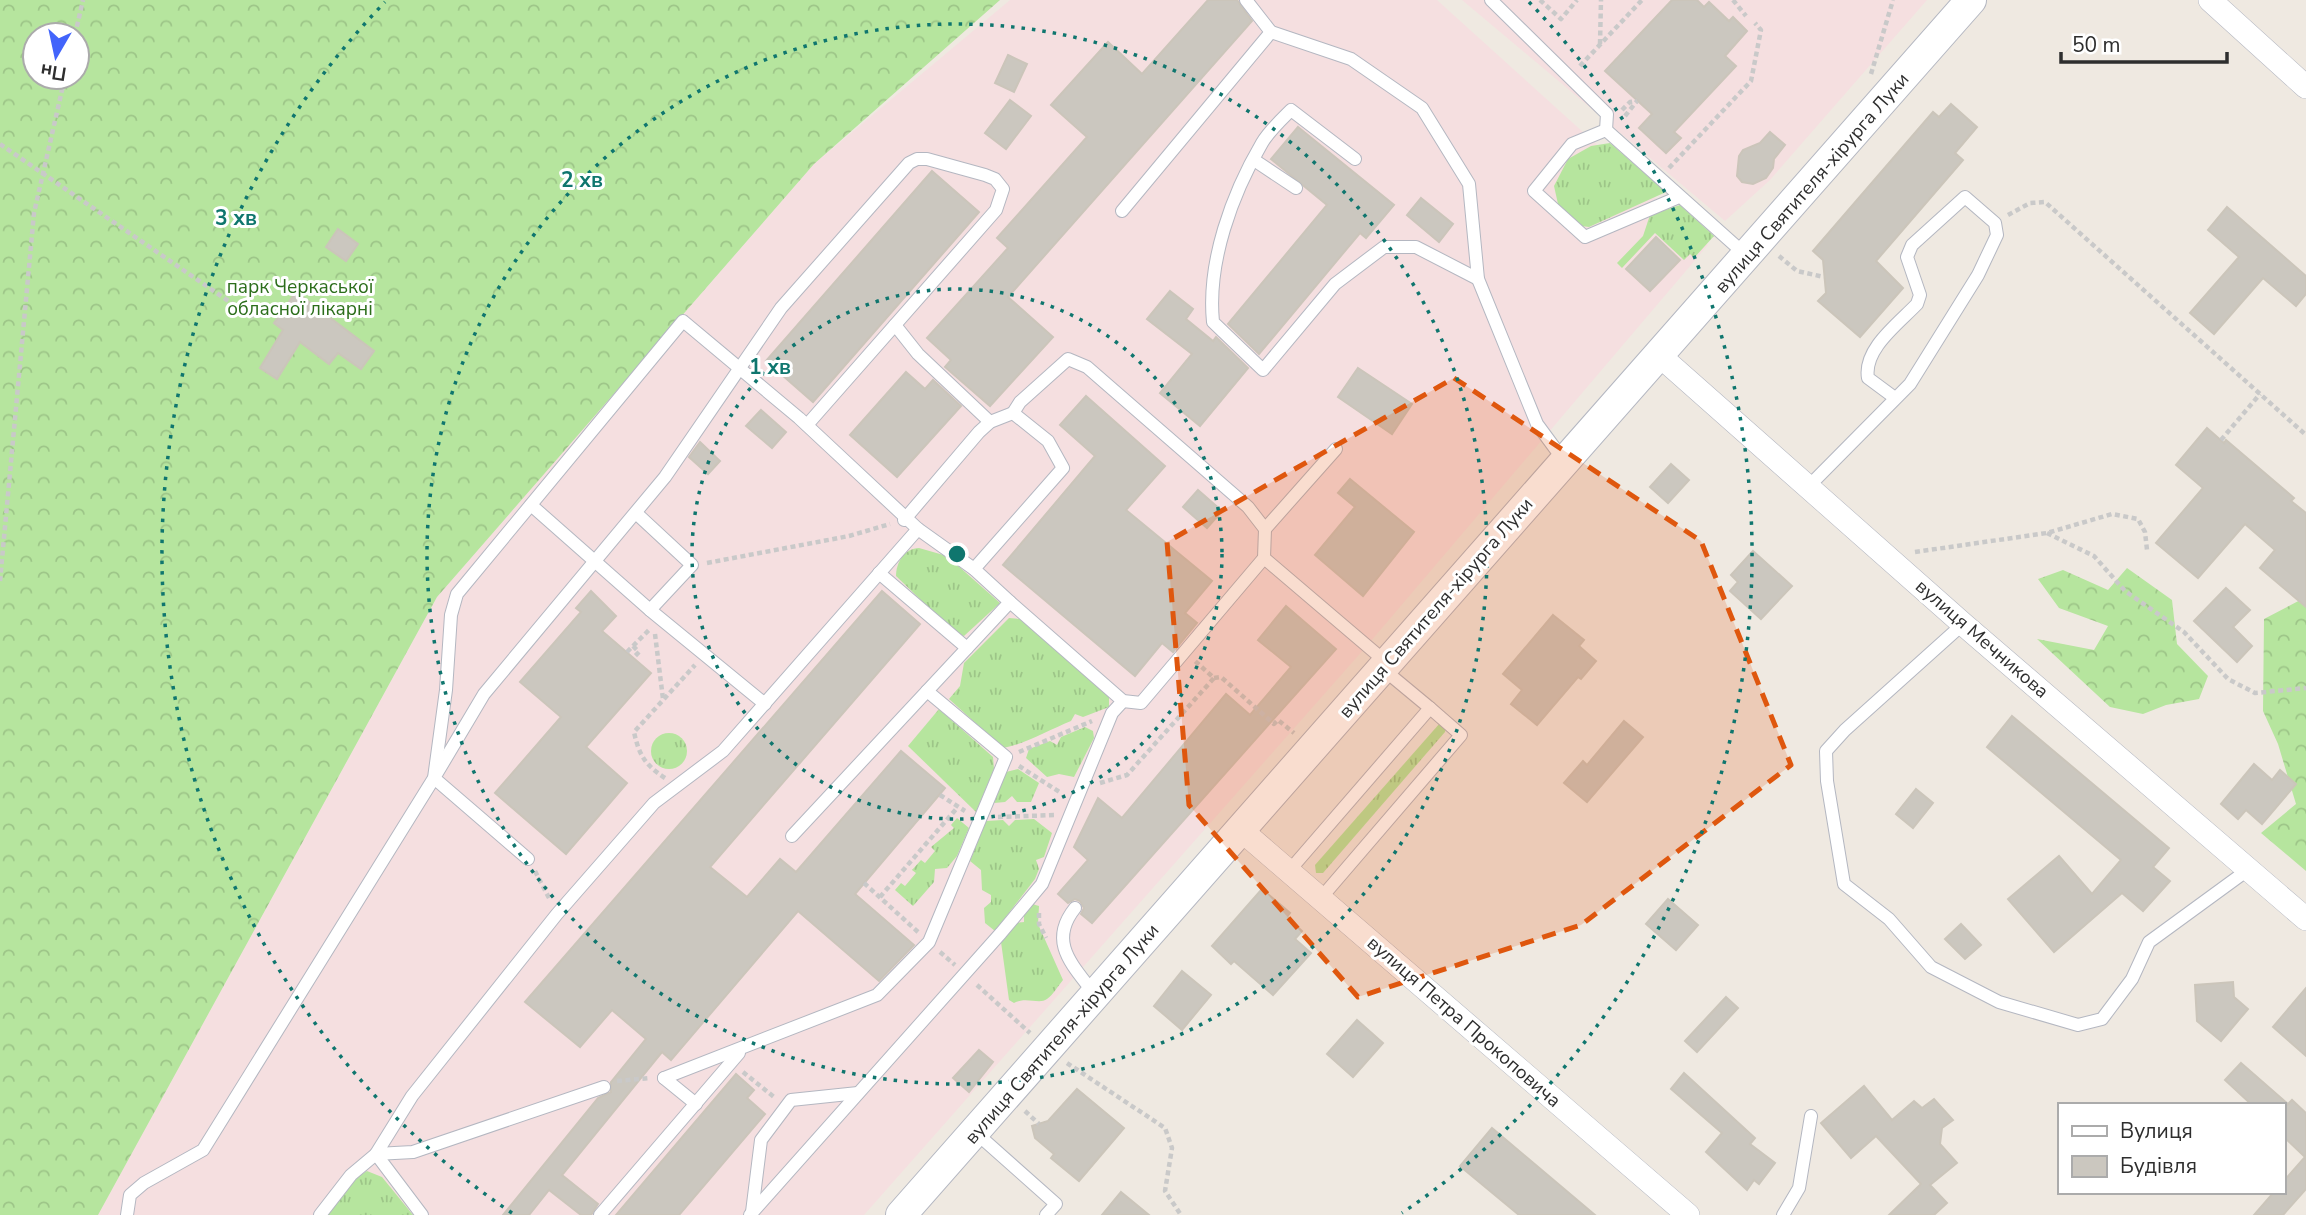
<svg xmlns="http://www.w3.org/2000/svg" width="2306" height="1215" viewBox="0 0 2306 1215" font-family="'Nunito Sans',sans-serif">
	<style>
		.medical { fill: #f5dfe0 }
		.grass { fill: url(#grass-tufts) }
		.forest { fill: url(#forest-crowns); fill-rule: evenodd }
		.building { fill: #cbc7bf; stroke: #cbc5ba; stroke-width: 2 }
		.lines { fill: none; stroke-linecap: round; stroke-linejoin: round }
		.service-casing { stroke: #b4b7c1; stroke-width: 14 }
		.minor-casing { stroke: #b4b7c1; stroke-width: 24 }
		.tertiary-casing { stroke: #b4b7c1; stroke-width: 32 }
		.path { stroke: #c9c9c9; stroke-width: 4.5; stroke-dasharray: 5 3.5; stroke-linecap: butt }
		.service { stroke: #fff; stroke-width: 12 }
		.minor { stroke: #fff; stroke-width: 23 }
		.tertiary { stroke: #fff; stroke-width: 30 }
		.marked { fill: #df570e; fill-opacity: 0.2; stroke: #df570e; stroke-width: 5; stroke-dasharray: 14 9; stroke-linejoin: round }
		.ring { fill: none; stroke: #0f766e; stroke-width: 3.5; stroke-dasharray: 3.5 7 }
		.labels { text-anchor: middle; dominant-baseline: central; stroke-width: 6; stroke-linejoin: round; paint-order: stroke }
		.street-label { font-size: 19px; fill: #2e2e2e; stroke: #fff }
		.park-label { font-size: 19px; fill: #2c6e1b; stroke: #fff }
		.centre { fill: #0f766e; stroke: #fff; stroke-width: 3.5 }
		.ring-label { font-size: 21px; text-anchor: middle; font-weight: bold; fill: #0f766e; stroke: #fff; stroke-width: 6; stroke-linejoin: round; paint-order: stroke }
	</style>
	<defs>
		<pattern id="grass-tufts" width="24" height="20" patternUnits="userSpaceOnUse" patternTransform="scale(1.75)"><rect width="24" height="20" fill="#b6e59e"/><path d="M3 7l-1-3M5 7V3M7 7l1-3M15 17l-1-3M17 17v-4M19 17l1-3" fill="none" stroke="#9dc588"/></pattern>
		<pattern id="forest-crowns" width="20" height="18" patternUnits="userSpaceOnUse" patternTransform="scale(1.75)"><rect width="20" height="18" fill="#b6e59e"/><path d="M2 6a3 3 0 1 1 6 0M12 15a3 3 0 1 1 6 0" fill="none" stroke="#9dc588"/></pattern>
	</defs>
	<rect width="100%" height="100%" fill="#efe9e1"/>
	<g class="medical">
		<path d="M1010,0H1437L1708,245L1365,648L864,1215H98L437,597L814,164Z"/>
		<path d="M1462,0H1927L1770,180L1725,221Z"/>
	</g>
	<g class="grass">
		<path d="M1610,143L1666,192L1589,227L1581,226L1558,204L1554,186L1568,159L1591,146Z"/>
		<path d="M1680,205L1714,236L1694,258L1690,254L1684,260L1655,233L1622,268L1617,263L1643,236L1650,215Z"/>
		<path d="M919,548L947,556L1000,603L964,636L954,632L896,576C896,562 905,548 919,548Z"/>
		<path d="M1009,618L1020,619L1109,696V707L1083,717L1075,714L1071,721C1049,730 1025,744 1003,748L949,699L960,686L964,663Z"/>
		<path d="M939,709L993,757L994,769L976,812L908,746Z"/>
		<path d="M1440,723L1446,727L1445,732L1323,873H1316L1315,865Z"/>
		<path d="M1085,727L1093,731L1094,738L1074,777L1059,774L1047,777L1026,758L1029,749L1050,741L1057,745L1061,737Z"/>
		<circle cx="669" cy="751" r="18"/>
		<path d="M1018,769L1039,783L1031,802H1017L1012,796L1005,802L994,803L1006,772Z"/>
		<path d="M957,818L969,828L957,856L947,868L935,869L934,882L913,906L895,890L901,883L905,886L916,873L912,870L921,860L925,863L935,851L931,847L954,828L951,825Z"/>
		<path d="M1034,819L1052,833L1044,857L1036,860L1039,869L1035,879L995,931L985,923L984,908L991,902V895L982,890L981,870L970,861L986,821L1003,820L1009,826L1015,820Z"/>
		<path d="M1032,904L1039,906L1038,924L1063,980C1058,986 1053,995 1047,999C1039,1005 1026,996 1014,1003L1009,1000L1001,942L1016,923L1024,922V913Z"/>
		<path d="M367,1171L382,1177L413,1215H326L354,1179Z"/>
	</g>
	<g class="forest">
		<path d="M0,0H1000L814,164L437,597L98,1215H0ZM35,35H77V77H35Z"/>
		<path d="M2127,568L2172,600L2177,644L2208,676L2199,699L2166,705L2143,714L2110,707L2037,639L2094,650L2108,626L2059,608L2038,579L2063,570L2108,590Z"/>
		<path d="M2306,597V871L2261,833L2296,804L2278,744L2263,711L2264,619Z"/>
	</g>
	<g class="building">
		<path d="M1208,0H1237L1252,21L1008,297L1053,337L990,406L945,367L951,360L927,338L1008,248L997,238L1087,137L1051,105L1108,42L1142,74Z"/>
		<path d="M1672,0H1697L1704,7L1709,2L1729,21L1733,17L1747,31L1725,56L1736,66L1674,132L1681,138L1666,153L1639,128L1652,114L1605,71Z"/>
		<path d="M1008,55L1027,64L1014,92L995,83Z"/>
		<path d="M1010,100L1031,116L1006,149L985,133Z"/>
		<path d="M1951,104L1977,127L1955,153L1963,160L1876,261L1903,288L1860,337L1818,301L1826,293L1823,260L1813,251L1933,112L1939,117Z"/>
		<path d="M1298,127L1394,205L1366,238L1360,233L1259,354L1228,324L1327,205L1271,159Z"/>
		<path d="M1770,132L1785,145L1774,159L1773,168L1766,178L1753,184L1742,182L1737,176L1739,156L1743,150L1760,143Z"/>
		<path d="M932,171L979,212L813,402L766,361Z"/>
		<path d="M1421,198L1453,224L1439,242L1407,215Z"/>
		<path d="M2227,207L2306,276V294L2296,306L2263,278L2214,334L2190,313L2239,257L2208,230Z"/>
		<path d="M338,229L358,244L346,261L326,247Z"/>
		<path d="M1656,237L1680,260L1650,291L1626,269Z"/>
		<path d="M1170,291L1193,309L1186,319L1213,341L1216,337L1248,368L1200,426L1160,393L1192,354L1147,319Z"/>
		<path d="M296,292L374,351L361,369L338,353L329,364L300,342L277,379L260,368L283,330L274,323Z"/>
		<path d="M1358,368L1412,404L1392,434L1338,397Z"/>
		<path d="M906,372L925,389L933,380L961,406L897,477L850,435Z"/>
		<path d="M1086,396L1165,466L1126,510L1212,581L1185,613L1197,623L1173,652L1162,643L1135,676L1003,565L1095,456L1060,425Z"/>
		<path d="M761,410L786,432L772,448L746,426Z"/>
		<path d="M2207,428L2224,443L2226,440L2294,498L2291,501L2306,513V607L2260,568L2275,550L2245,524L2198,578L2156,543L2203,488L2176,465Z"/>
		<path d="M700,442L720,461L708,474L689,457Z"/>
		<path d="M1671,464L1689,480L1668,503L1650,487Z"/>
		<path d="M1350,479L1414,532L1363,596L1315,555L1355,507L1338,493Z"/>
		<path d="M1198,490L1222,511L1207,528L1183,507Z"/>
		<path d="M1753,551L1792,586L1761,619L1730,591L1738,582L1731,575Z"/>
		<path d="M2226,588L2250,610L2233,627L2252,646L2237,662L2194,621Z"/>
		<path d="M591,591L616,616L602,631L651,673L586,747L627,783L566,854L495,793L561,717L520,682L581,612L576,608Z"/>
		<path d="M882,591L920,624L710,867L747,897L780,859L796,872L901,751L945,788L855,894L914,945L879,981L798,911L671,1060L662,1052L562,1175L598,1204L591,1215H581L549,1190L529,1215H503L598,1098L611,1092V1082L646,1039L612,1010L580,1047L525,1002Z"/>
		<path d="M1286,606L1336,649L1092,923L1081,914L1084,908L1080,901L1075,899L1068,903L1058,894L1088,860L1074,847L1098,798L1122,818L1226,694L1250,715L1291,667L1258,640Z"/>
		<path d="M1553,615L1584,640L1579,646L1596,661L1581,679L1578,677L1537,725L1511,704L1522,690L1503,674Z"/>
		<path d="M2012,716L2169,848L2153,867L2170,881L2143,911L2122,893L2054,952L2008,899L2059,856L2092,894L2121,860L1987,747Z"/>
		<path d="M1624,721L1643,737L1587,802L1564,783L1583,761L1587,765Z"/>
		<path d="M2254,764L2272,780L2280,770L2296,784L2262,824L2246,810L2238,819L2221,804Z"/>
		<path d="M1916,789L1933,803L1913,828L1896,814Z"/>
		<path d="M1262,889L1290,913L1287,917L1302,931L1295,939L1311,953L1273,995L1234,961L1231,964L1212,946Z"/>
		<path d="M1668,899L1698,925L1676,950L1646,924Z"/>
		<path d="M1961,924L1981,945L1965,959L1945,939Z"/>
		<path d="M1182,971L1211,995L1182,1030L1154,1006Z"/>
		<path d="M2233,982L2234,997L2248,1009L2221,1041L2197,1021L2195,985Z"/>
		<path d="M2306,988V1056L2273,1027Z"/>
		<path d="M1726,997L1738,1008L1697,1052L1685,1041Z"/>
		<path d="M1357,1020L1383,1043L1353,1077L1327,1054Z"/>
		<path d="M979,1050L993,1062L969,1092L953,1078Z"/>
		<path d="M2241,1063L2288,1104L2292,1100L2306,1113V1189L2283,1215H2254L2274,1192H2283V1182L2305,1157L2283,1136V1109L2287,1105H2252L2225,1080Z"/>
		<path d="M1684,1073L1755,1138L1750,1144L1775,1163L1759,1184L1754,1180L1747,1190L1706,1152L1722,1133L1671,1089Z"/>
		<path d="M736,1074L754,1090L747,1098L765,1114L679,1215H616Z"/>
		<path d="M1864,1086L1892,1120L1914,1101L1922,1108L1934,1099L1953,1120L1942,1128L1940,1144L1957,1163L1930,1185L1947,1203L1934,1215H1889L1921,1184L1876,1136L1851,1158L1821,1123Z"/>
		<path d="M1077,1089L1124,1128L1079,1181L1051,1158L1054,1154L1035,1138L1032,1126L1048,1121Z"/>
		<path d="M1492,1128L1595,1215H1519L1460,1166Z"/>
		<path d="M1121,1192L1149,1215H1102Z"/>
	</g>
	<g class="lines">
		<defs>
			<g id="service">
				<path d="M1246,0L1271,32"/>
				<path d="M1491,0L1607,114L1606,130"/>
				<path d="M1355,159L1291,110C1281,120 1269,131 1262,143C1232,194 1207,262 1213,322L1263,370L1335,284L1384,247H1416L1478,279"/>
				<path d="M1254,160L1296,188"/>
				<path d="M1679,197L1585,237L1534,191L1572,144L1606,130L1747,256"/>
				<path d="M1122,211L1271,32L1351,59L1422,108L1469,184L1478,279L1537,424L1565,462"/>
				<path d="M895,325L918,354L990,422"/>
				<path d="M1808,487L1910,384L1978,275L1997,235L1995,223L1965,197L1912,245L1907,257L1920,295L1917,304C1899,323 1863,349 1868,378L1895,398"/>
				<path d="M531,505L650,610L692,565L636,513"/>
				<path d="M904,520L979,432L990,422L1013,413"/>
				<path d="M1265,529L1336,449"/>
				<path d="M1264,558L1386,662"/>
				<path d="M974,569L1063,468L1048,441L1013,413L1020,402L1068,359L1087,367L1248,507L1265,529L1264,558L1141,703L1123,701L1010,602"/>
				<path d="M879,573L967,648"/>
				<path d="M650,610L765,704"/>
				<path d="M1963,624L1845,730L1826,751L1827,781L1844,884L1889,919L1931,967L1999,1002L2078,1025L2102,1019L2132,979L2149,942L2249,869"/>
				<path d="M528,859L434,778L484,694L665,477L781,308L909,163L917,159H927L985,175L995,179L1003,189L996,210L807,425"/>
				<path d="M1289,871L1430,708L1383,669"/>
				<path d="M1321,898L1461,735L1430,708"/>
				<path d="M1075,908C1047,943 1074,966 1095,995"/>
				<path d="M664,1078L877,995L929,942L1006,757L927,691"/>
				<path d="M664,1078L696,1104"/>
				<path d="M975,1132L1056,1204L1046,1215"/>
				<path d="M752,1212L761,1140L791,1100L858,1093"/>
				<path d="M127,1215L130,1195L144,1183L203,1150L434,778L446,690L451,615L457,594L683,321L799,418L918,529"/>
				<path d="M320,1215L351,1175L376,1154L413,1152L604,1087"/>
				<path d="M422,1215L376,1154L412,1096L557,914L654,803L723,751L918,529L974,569L1010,602L792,836"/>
				<path d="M600,1215L739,1053"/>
				<path d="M750,1215L1001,933L1042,884L1112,713L1123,701"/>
				<path d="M1783,1215L1799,1188L1811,1116"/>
			</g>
			<g id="minor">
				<path d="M2210,0L2306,87"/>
				<path d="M1660,356L1963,624L2306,919"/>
				<path d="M1241,830L1688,1215"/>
			</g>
			<path id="tertiary" d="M901,1215L1971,0"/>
		</defs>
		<use href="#service" class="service-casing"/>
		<use href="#minor" class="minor-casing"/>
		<use href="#tertiary" class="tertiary-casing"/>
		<g class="path">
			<path d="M1540,0L1561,19L1577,0"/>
			<path d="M1733,0L1746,16"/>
			<path d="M75,35L83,0"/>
			<path d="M1600,44L1601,0"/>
			<path d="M1580,66L1642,0"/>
			<path d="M1871,74L1893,0"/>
			<path d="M1622,110L1630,102L1637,101"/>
			<path d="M1625,116L1637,101"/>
			<path d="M0,144L253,318"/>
			<path d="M1669,168L1751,81L1761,30L1755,23"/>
			<path d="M2008,215L2030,203L2045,202L2306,435"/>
			<path d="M1779,256L1797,271L1824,277"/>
			<path d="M2221,440L2260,394"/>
			<path d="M2047,533L2094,556L2125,591L2184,632L2228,679L2255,693L2306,688"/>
			<path d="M1915,552L2047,533L2112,514L2138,519L2145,532L2147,550"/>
			<path d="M707,563L849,536L890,524"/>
			<path d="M0,581L34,213L65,77"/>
			<path d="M655,634L663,699"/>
			<path d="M633,646L639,652L633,658"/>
			<path d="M627,652L649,630"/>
			<path d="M1214,678L1221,677L1274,724L1278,720L1294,733"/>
			<path d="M1019,752L1092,721"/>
			<path d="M1019,766L1061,793"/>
			<path d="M665,778C645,765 639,755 634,732L695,665"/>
			<path d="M1100,783L1127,775L1214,678L1195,661"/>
			<path d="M940,795L965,811"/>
			<path d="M998,817L1055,815"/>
			<path d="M535,871L550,900"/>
			<path d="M864,883L918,932"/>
			<path d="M880,897L957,808"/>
			<path d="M1039,913V924L1046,938"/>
			<path d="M940,952L955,965"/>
			<path d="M977,985L1030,1033"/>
			<path d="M1067,1063L1165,1128L1172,1148L1165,1191L1181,1215"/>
			<path d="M743,1072L774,1097"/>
			<path d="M617,1081L650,1078"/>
			<path d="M1025,1111L1039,1124"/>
		</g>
		<use href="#service" class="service"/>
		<use href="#minor" class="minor"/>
		<use href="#tertiary" class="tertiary"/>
	</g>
	<path class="marked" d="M1454,378L1701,541L1791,765L1581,925L1358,997L1189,805L1167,542Z"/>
	<g class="ring">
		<circle cx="957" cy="554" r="265"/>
		<circle cx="957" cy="554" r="530"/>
		<path d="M512 1213A795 795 0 0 1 385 2M1529 2A795 795 0 0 1 1402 1213"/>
	</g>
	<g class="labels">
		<g class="street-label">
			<text transform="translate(1812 183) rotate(-49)">вулиця Святителя-хірурга Луки</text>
			<text transform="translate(1436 608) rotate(-49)">вулиця Святителя-хірурга Луки</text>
			<text transform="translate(1982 639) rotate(41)">вулиця Мечникова</text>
			<text transform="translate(1464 1022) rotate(41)">вулиця Петра Прокоповича</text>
			<text transform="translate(1062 1034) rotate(-49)">вулиця Святителя-хірурга Луки</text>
		</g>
		<g class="park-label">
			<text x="300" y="287">парк Черкаської<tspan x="300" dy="22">обласної лікарні</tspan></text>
		</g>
	</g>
	<circle cx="957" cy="554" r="10" class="centre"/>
	<g class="ring-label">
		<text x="582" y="187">2 хв</text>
		<text x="236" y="225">3 хв</text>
		<text x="770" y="374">1 хв</text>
	</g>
	<rect x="2058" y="1103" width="228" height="91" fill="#ffffff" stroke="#ababab" stroke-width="2"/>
	<rect x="2072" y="1126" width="35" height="10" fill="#ffffff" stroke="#ababab" stroke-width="2"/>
	<text x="2120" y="1138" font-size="21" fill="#2e2e2e">Вулиця</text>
	<rect x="2072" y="1156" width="35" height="21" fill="#cbc7bf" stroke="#ababab" stroke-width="2"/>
	<text x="2120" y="1173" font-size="21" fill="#2e2e2e">Будівля</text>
	<g transform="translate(56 56) rotate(189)"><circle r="33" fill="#ffffff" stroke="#ababab" stroke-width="2"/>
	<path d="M0-5L12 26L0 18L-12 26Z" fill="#4264fb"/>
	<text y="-10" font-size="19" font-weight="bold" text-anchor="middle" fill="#2e2e2e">Пн</text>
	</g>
	<path d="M2061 52v10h166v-10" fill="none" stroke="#2e2e2e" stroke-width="3.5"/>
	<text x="2072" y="52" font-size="21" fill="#2e2e2e" stroke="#ffffff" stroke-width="5" paint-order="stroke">50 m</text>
</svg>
